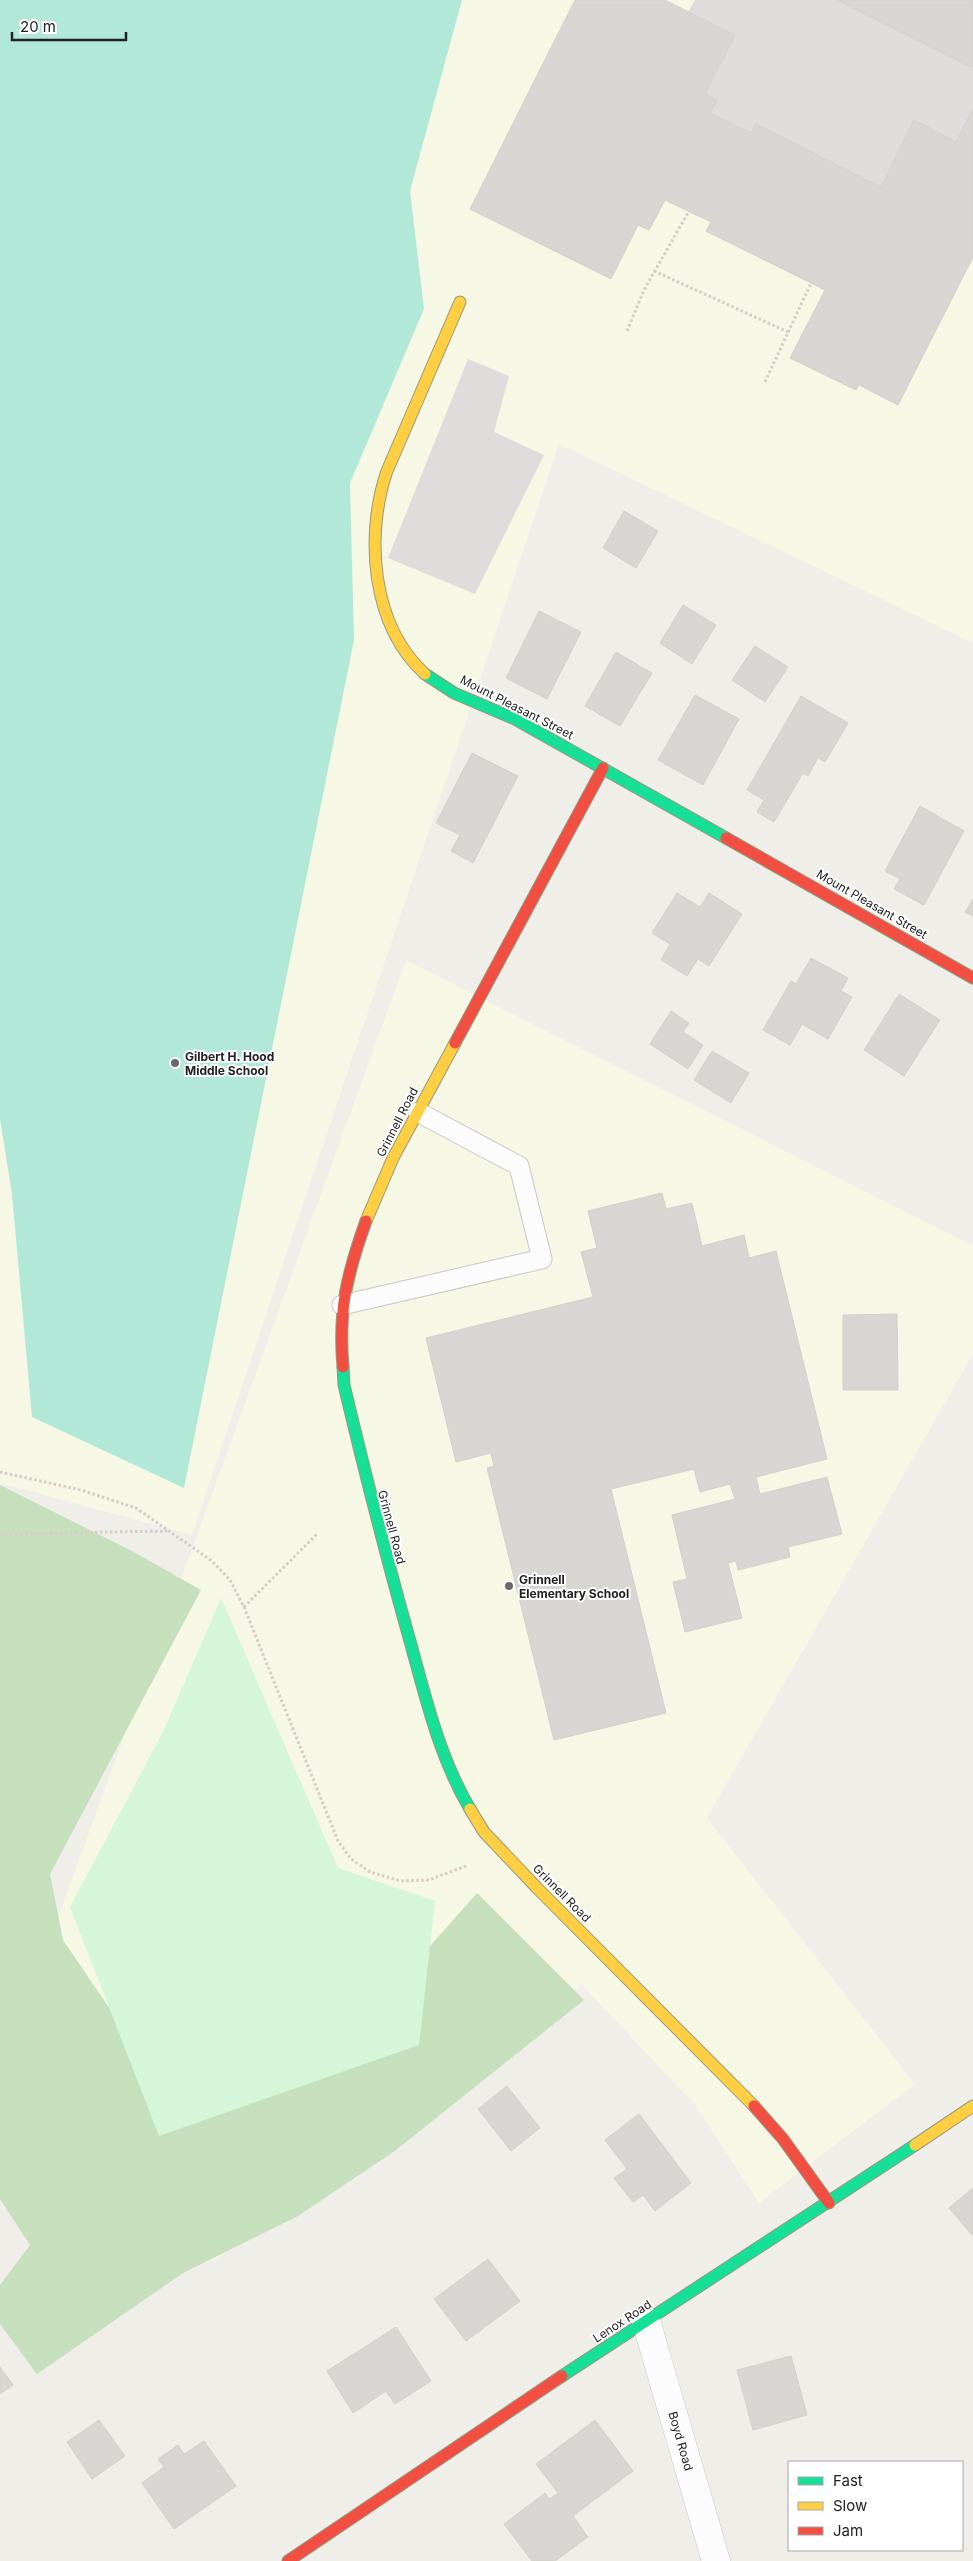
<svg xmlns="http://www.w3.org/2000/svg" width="973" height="2561" viewBox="0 0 973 2561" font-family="Inter,sans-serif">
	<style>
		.education { fill: #f6f7e5 }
		.forest { fill: #c6dfbd }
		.park { fill: #d6f6da }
		.pitch { fill: #b2e8d7 }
		.parking { fill: #dedddb }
		.building { fill: #d7d6d2; stroke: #d2d0ca }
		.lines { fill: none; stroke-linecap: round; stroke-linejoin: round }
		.lane-casing { stroke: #c8c8c5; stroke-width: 21 }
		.street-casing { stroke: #c8c8c5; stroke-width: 29 }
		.fast-casing { stroke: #959a7f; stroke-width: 13 }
		.slow-casing { stroke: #959a7f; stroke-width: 13 }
		.jam-casing { stroke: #959a7f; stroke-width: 13 }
		.path { stroke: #d8cbc7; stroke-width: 3; stroke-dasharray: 2.5 2.5; stroke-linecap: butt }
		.lane { stroke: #fdfcfc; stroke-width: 19 }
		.street { stroke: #fdfcfc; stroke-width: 28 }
		.fast { stroke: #16e098; stroke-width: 11 }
		.slow { stroke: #ffcf43; stroke-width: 11 }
		.jam { stroke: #f24e42; stroke-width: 11 }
		.poi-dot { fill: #696967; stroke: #fff; stroke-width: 2 }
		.labels { text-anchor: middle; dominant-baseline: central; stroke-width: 4; stroke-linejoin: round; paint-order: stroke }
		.street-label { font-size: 12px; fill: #212121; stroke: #fff }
		.poi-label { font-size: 12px; font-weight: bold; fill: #212121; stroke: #fff; text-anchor: start }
	</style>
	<rect width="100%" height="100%" fill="#efeee9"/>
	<g class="education">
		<path d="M0,0H973V643L559,444L192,1535L0,1483Z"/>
		<path d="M406,960L973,1246V1354L707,1818L915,2084L759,2203L696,2106L582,1985L213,2262L50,1940Z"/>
	</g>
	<path class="forest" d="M0,1485L132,1551L201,1590L50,1874L63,1940L161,2084L408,1971L477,1893L584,2000L396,2150L298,2216L183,2273L37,2374L0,2324V2285L30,2245L0,2199Z"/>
	<path class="park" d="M221,1598L338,1868L435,1901L419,2045L159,2136L70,1907L163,1732Z"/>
	<path class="pitch" d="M0,0H462L410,191L424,309L350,483L354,640L184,1488L32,1417L12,1194L0,1119Z"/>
	<g class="parking">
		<path d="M695,0H837L973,68V109L956,142L914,121L881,187L751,133L710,113L717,100L705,94L735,35L688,12Z"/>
		<path d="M468,359L509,376L494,432L544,455L475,594L388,558Z"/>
	</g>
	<g class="building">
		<path d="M575,0H665L735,35L705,94L717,100L710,113L751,133L756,124L881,187L914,120L956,142L973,109V257L898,405L859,385L856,390L790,358L825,290L706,231L711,222L665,200L649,230L638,225L611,279L470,209Z"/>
		<path d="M837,0H973V68Z"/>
		<path d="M624,511L658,531L636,568L603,548Z"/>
		<path d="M683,605L716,625L692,664L660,643Z"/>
		<path d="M539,611L581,632L547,699L506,678Z"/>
		<path d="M755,646L788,667L765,702L732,680Z"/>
		<path d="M616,652L652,673L620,726L585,706Z"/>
		<path d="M695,695L739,719L703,785L658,760Z"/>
		<path d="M801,696L848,723L825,762L818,758L808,776L803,773L774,822L757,812L764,800L747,790Z"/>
		<path d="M472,753L518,776L473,863L451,851L460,835L436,823Z"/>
		<path d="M920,806L964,831L924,905L894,889L900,879L885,871Z"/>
		<path d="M677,893L700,907L709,893L742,914L709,966L698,959L687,976L661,960L670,944L652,933Z"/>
		<path d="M973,899V916L965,912Z"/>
		<path d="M811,958L848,978L841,991L852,997L828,1039L802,1024L790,1045L763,1030L791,981L796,984Z"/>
		<path d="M899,994L940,1020L904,1076L864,1050Z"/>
		<path d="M671,1011L689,1023L683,1032L703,1045L688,1069L650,1044Z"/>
		<path d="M712,1051L749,1073L731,1103L694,1080Z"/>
		<path d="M662,1193L666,1209L692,1203L702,1246L744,1235L749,1258L776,1251L827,1459L756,1477L760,1494L827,1477L842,1534L788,1547L790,1557L738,1570L736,1561L728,1563L742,1618L685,1632L673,1582L687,1579L672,1515L735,1499L730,1484L700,1492L694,1469L611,1489L666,1713L554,1740L487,1468L494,1466L491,1453L456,1462L426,1338L593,1297L581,1252L597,1248L588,1211Z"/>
		<path d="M897,1314L898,1390H843V1315Z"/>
		<path d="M507,2086L540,2128L511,2151L478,2109Z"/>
		<path d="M639,2114L691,2183L655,2211L643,2195L633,2202L614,2178L627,2169L605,2140Z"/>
		<path d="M973,2188V2236L949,2208Z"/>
		<path d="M488,2259L520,2301L466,2341L434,2299Z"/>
		<path d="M396,2327L431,2381L395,2404L386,2391L353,2413L327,2371Z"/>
		<path d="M791,2356L807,2415L753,2430L737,2370Z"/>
		<path d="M0,2367L13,2385L0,2394Z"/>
		<path d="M99,2420L125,2456L92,2479L67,2442Z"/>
		<path d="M595,2420L633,2471L573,2516L588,2537L555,2561H532L504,2524L545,2493L549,2499L558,2493L536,2464Z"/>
		<path d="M204,2441L236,2486L174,2529L142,2483L164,2467L158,2459L178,2445L184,2454Z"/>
	</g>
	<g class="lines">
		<defs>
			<path id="lane" d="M342,1305L542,1259L519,1166L418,1112"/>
			<path id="street" d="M646,2321L716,2561"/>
			<g id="fast">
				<path d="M425,674L454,693L515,719L726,838"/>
				<path d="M343,1367L344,1385C364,1469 385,1552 408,1634C425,1694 438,1755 470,1809"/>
				<path d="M562,2376L915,2145"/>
			</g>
			<g id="slow">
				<path d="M425,674C371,625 365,535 387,471L460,302"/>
				<path d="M366,1221L393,1158L455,1043"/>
				<path d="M470,1809L484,1832L538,1889L754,2106"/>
				<path d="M915,2145L973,2106"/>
			</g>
			<g id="jam">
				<path d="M726,838L973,978"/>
				<path d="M455,1043L603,768"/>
				<path d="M343,1367C338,1311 347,1274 366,1221"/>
				<path d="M754,2106L783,2139L829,2203"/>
				<path d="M288,2561L562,2376"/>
			</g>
		</defs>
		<use href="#lane" class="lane-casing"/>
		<use href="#street" class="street-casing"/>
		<use href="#fast" class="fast-casing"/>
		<use href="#slow" class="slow-casing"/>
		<use href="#jam" class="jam-casing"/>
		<g class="path">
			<path d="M654,271L788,332"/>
			<path d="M627,331L644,290L689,211"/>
			<path d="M765,382L811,283"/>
			<path d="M0,1472L81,1490L136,1508L212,1561L230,1580L244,1607L338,1841L351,1859L370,1872L401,1881L429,1880L466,1866"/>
			<path d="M0,1534L167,1531"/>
			<path d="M244,1607L317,1534"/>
		</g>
		<use href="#lane" class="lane"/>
		<use href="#street" class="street"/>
		<use href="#fast" class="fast"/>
		<use href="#slow" class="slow"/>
		<use href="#jam" class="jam"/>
	</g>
	<g class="poi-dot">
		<circle cx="175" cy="1063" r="5"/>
		<circle cx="509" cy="1586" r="5"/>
	</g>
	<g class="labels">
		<g class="street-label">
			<text transform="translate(517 707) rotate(27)">Mount Pleasant Street</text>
			<text transform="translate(872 904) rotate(30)">Mount Pleasant Street</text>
			<text transform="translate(397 1122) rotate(-63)">Grinnell Road</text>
			<text transform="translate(392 1527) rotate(75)">Grinnell Road</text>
			<text transform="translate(562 1893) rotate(45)">Grinnell Road</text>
			<text transform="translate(622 2321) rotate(-33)">Lenox Road</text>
			<text transform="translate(681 2441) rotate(74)">Boyd Road</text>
		</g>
		<g class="poi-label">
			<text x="185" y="1056">Gilbert H. Hood<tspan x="185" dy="14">Middle School</tspan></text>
			<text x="519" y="1579">Grinnell<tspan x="519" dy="14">Elementary School</tspan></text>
		</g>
	</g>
	<rect x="788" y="2461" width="175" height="90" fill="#ffffff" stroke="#a6a6a6"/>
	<rect x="798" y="2477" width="25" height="8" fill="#16e098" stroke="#a6a6a6"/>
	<text x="833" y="2486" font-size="15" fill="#212121">Fast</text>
	<rect x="798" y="2502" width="25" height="8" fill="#ffcf43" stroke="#a6a6a6"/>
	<text x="833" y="2511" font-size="15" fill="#212121">Slow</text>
	<rect x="798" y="2527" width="25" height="8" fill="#f24e42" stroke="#a6a6a6"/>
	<text x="833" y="2536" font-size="15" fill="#212121">Jam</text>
	<path d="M12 32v8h114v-8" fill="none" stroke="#212121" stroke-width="2.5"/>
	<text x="20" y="32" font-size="15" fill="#212121" stroke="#ffffff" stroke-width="4" paint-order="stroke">20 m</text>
</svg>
